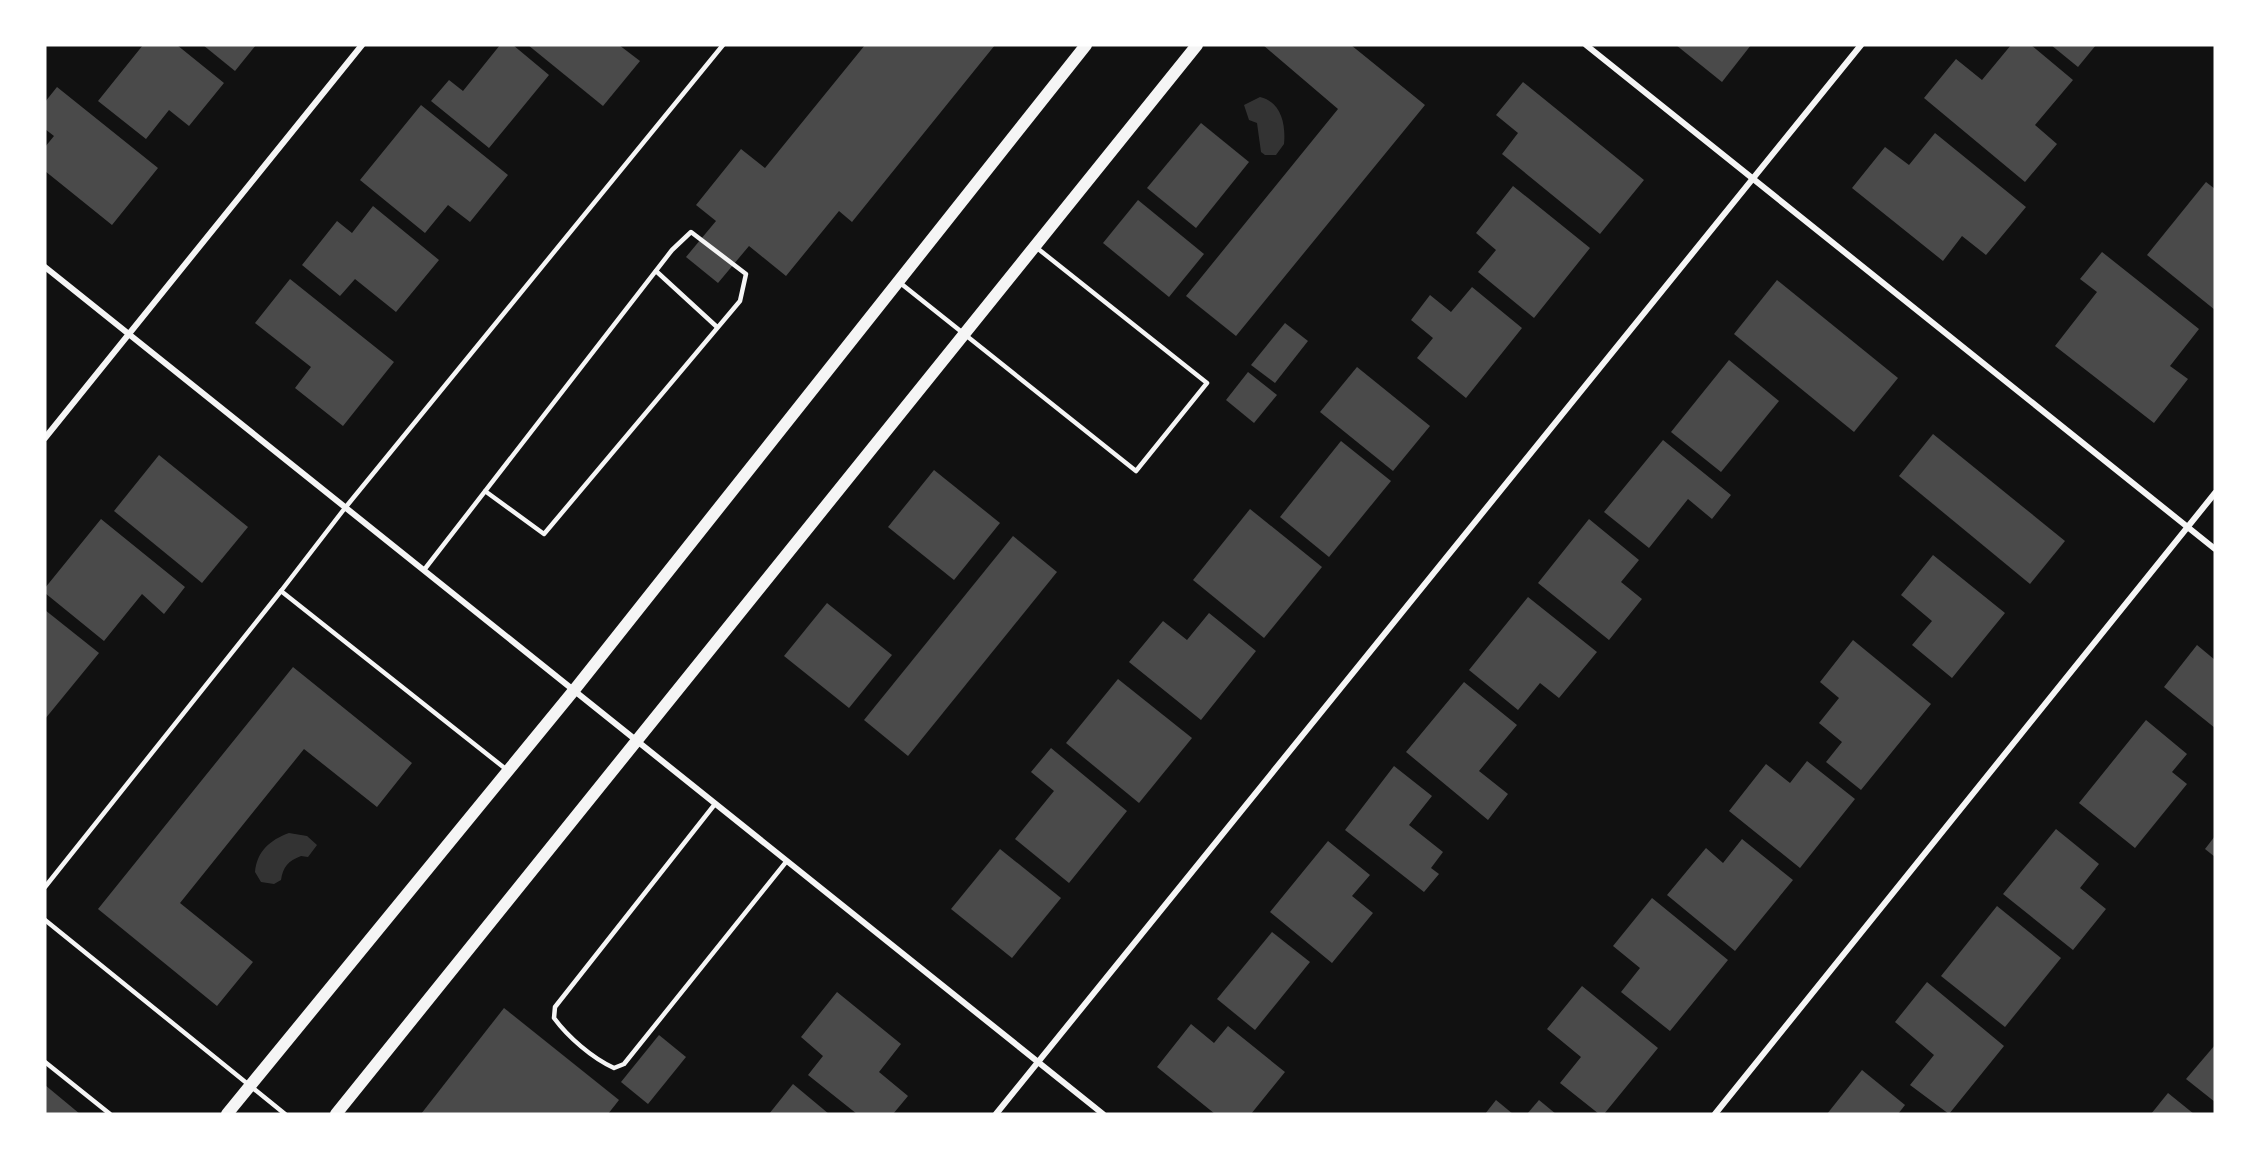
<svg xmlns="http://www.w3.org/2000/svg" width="2260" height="1159" viewBox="0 0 2260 1159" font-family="'Nunito Sans',sans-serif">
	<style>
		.water { fill: #333 }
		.building { fill: #4a4a4a }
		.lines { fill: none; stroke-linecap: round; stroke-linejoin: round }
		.service { stroke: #f5f5f5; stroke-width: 4.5 }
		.minor { stroke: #f5f5f5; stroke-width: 6 }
		.secondary { stroke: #f5f5f5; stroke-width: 12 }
	</style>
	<rect width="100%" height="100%" fill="#111"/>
	<g class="water">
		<path d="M1260,97C1281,102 1286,124 1284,144L1276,155H1265L1261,152L1257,123L1249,120L1244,105Z"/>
		<path d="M289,833L307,836L317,845L308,857L301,856C288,861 283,867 281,880L274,884L261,882L255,872C257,851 270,840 289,833Z"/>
	</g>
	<g class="building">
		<path d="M143,45H177L224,83L189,126L169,110L146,139L98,101Z"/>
		<path d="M203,45H256L235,71Z"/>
		<path d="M500,45H513L549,75L489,148L431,101L449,80L463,91Z"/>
		<path d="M528,45H619L640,61L603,106Z"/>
		<path d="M865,45H995L852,222L839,211L786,276L749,246L718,283L686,257L716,221L696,205L741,149L765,168Z"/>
		<path d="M1263,45H1351L1425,105L1236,336L1186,296L1338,109Z"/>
		<path d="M1676,45H1751L1722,82Z"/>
		<path d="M2011,45H2031L2073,80L2035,125L2057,144L2025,182L1924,98L1956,59L1982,80Z"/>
		<path d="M2051,45H2096L2078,67Z"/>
		<path d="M1523,82L1644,180L1600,234L1502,154L1518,133L1496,115Z"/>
		<path d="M57,87L158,168L112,225L45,171V147L54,136L45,129V102Z"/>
		<path d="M421,105L508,175L470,222L448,205L425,233L360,180Z"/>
		<path d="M1201,123L1249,162L1196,228L1147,188Z"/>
		<path d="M1935,133L2026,207L1986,255L1962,236L1943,261L1852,188L1885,147L1909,165Z"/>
		<path d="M2206,182L2215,189V310L2147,255Z"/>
		<path d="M1513,186L1590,248L1534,318L1478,272L1496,250L1476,233Z"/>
		<path d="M1138,200L1204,254L1169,297L1103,243Z"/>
		<path d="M373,206L439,260L396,312L355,279L340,296L302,265L337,221L352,233Z"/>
		<path d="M2102,252L2199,329L2170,366L2188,379L2154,423L2055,346L2097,292L2080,279Z"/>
		<path d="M290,279L394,362L343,426L295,388L311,367L255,323Z"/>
		<path d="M1777,280L1898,378L1854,432L1734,334Z"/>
		<path d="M1472,287L1522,328L1466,398L1417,358L1433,338L1411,320L1430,295L1451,312Z"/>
		<path d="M1285,323L1308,341L1275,383L1251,365Z"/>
		<path d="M1729,360L1779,401L1721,472L1671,432Z"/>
		<path d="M1357,367L1430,426L1393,471L1320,412Z"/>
		<path d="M1248,372L1277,395L1254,423L1226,400Z"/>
		<path d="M1933,434L2065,541L2030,584L1899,476Z"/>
		<path d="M1663,440L1731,495L1712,519L1688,499L1649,548L1604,512Z"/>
		<path d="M1341,441L1391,481L1329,557L1280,517Z"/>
		<path d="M159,455L248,527L202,583L114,511Z"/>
		<path d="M934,470L1000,523L954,580L888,527Z"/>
		<path d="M1250,509L1322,567L1264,638L1193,580Z"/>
		<path d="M101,519L185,587L164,614L142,594L104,641L45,593V588Z"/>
		<path d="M1589,519L1639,560L1621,582L1642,599L1609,640L1538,583Z"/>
		<path d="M1013,536L1057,572L908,756L864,720Z"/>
		<path d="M1933,555L2005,613L1952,678L1912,645L1932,621L1901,595Z"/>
		<path d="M1528,597L1597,652L1559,698L1540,683L1518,710L1469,670Z"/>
		<path d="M827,603L892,655L849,708L784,656Z"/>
		<path d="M45,610L99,653L45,719Z"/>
		<path d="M1209,613L1256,651L1201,720L1129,662L1163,621L1187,640Z"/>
		<path d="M1853,640L1931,704L1861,790L1826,762L1842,742L1819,723L1839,698L1820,682Z"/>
		<path d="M2197,645L2215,660V728L2164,687Z"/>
		<path d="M293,667L412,763L377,807L304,749L180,903L253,962L217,1006L98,909Z"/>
		<path d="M1118,679L1192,738L1139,803L1066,743Z"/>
		<path d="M1464,682L1517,725L1479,771L1508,794L1488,820L1406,752Z"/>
		<path d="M2146,720L2187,754L2172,772L2187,784L2135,848L2079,803Z"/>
		<path d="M1051,748L1127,811L1069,883L1015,839L1054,791L1031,772Z"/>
		<path d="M1807,761L1855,799L1800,868L1729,811L1766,764L1790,783Z"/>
		<path d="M1394,766L1432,796L1409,825L1443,852L1431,868L1439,874L1424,892L1345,830Z"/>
		<path d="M2056,829L2099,864L2080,888L2106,909L2073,950L2003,894Z"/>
		<path d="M2215,836V857L2205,849Z"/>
		<path d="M1742,839L1793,880L1735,951L1667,895L1706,848L1723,863Z"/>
		<path d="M1328,841L1370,875L1352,896L1373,913L1332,963L1270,912Z"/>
		<path d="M1000,849L1061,898L1012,958L951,909Z"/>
		<path d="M1652,898L1728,960L1670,1031L1621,992L1640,968L1613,946Z"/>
		<path d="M1997,906L2061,958L2005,1027L1941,976Z"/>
		<path d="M1272,932L1310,962L1255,1030L1217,999Z"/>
		<path d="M1927,982L2004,1046L1949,1114L1910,1085L1934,1055L1895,1022Z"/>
		<path d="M1582,986L1658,1048L1604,1114H1599L1560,1083L1581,1057L1547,1029Z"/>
		<path d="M837,992L901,1044L879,1072L908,1096L893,1114H857L808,1075L823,1056L801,1037Z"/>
		<path d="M504,1008L619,1100L608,1114H421Z"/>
		<path d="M1191,1024L1214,1043L1228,1026L1285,1072L1251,1114H1215L1157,1067Z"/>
		<path d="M659,1035L686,1057L648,1104L621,1082Z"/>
		<path d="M2215,1045V1102L2186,1079Z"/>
		<path d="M1862,1070L1905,1105L1898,1114H1827Z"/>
		<path d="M793,1084L829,1114H769Z"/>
		<path d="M45,1085L80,1114H45Z"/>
		<path d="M2168,1093L2194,1114H2151Z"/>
		<path d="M1496,1100L1513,1114H1485Z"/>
		<path d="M1539,1100L1556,1114H1527Z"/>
	</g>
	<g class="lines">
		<g class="service">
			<path d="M656,271L717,327"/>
			<path d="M899,282L1136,471L1207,383L1037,248"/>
			<path d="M424,570L672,250L691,232L746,274L740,301L544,534L485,491"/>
			<path d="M507,770L281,591L345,508L723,45"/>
			<path d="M715,804L555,1007L554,1018C568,1037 592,1058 614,1068L624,1064L786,862"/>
			<path d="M45,887L281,591"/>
			<path d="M45,920L285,1114"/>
			<path d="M45,1062L110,1114"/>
		</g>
		<g class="minor">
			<path d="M1586,45L2215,549"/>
			<path d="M45,267L1103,1114"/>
			<path d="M45,438L362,45"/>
			<path d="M996,1114L1861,45"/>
			<path d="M1715,1114L2215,493"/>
		</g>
		<g class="secondary">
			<path d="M227,1114L575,689L1086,45"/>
			<path d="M336,1114L1197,45"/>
		</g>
	</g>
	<rect width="2260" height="1159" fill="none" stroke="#ffffff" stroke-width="93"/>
</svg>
